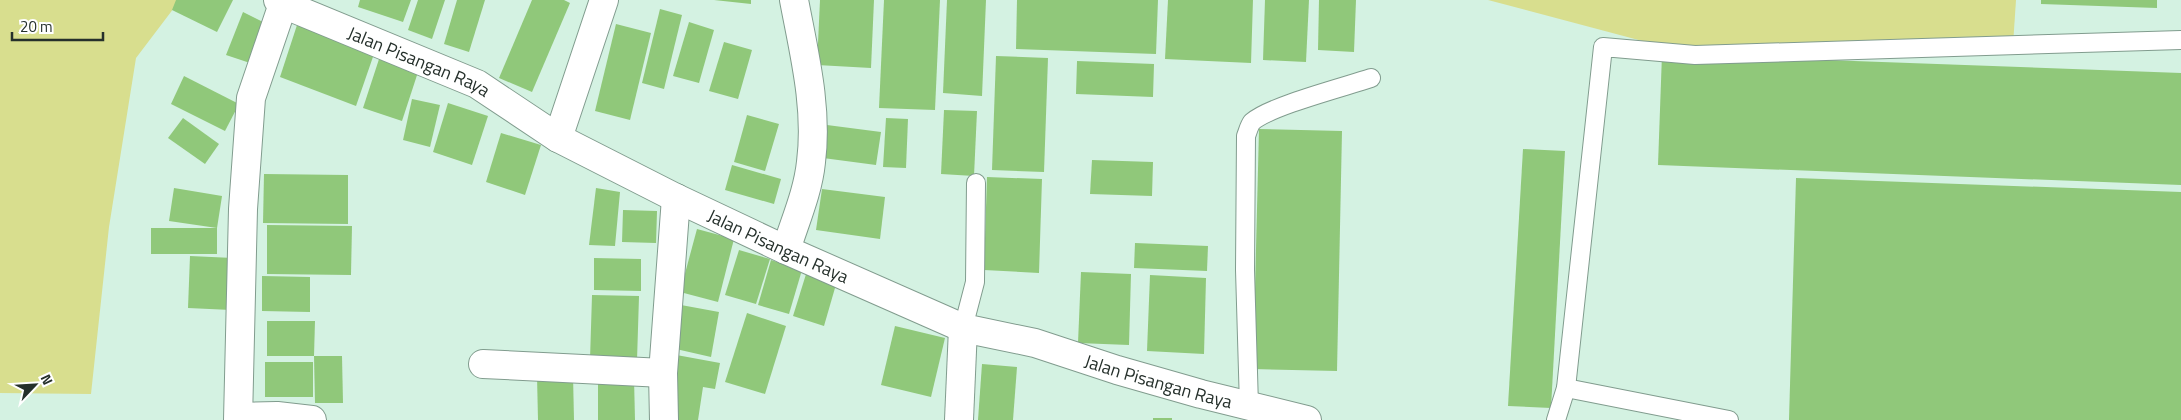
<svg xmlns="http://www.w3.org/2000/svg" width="2181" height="420" viewBox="0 0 2181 420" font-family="'Titillium Web',sans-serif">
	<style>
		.green { fill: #d8de8e }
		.building { fill: #90c87a }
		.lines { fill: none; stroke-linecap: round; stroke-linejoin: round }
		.service-casing { stroke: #819c8e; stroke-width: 20 }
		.minor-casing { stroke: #819c8e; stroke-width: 30 }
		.tertiary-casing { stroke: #819c8e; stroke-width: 30 }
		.service { stroke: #fff; stroke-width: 18 }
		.minor { stroke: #fff; stroke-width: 28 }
		.tertiary { stroke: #fff; stroke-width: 28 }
		.labels { text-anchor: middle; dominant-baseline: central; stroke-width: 4; stroke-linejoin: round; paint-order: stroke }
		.street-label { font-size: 18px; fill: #25302b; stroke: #fff }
	</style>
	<rect width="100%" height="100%" fill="#d4f2e2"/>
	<g class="green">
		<path d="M0,0H180L136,58L109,227L91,394L0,393Z"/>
		<path d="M1488,0H2016L2013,45L1695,55Z"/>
	</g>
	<g class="building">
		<path d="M176,0H233L217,32L172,10Z"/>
		<path d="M360,0H411L403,22L358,7Z"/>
		<path d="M418,0H445L432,39L408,30Z"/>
		<path d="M457,0H485L469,52L444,44Z"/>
		<path d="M532,0H564L570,3L532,92L499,78Z"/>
		<path d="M714,0H751V4Z"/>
		<path d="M820,0H874L871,68L817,65Z"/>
		<path d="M884,0H940L935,110L879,108Z"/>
		<path d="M947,0H986L982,96L943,93Z"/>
		<path d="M1017,0H1158L1156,54L1016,49Z"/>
		<path d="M1168,0H1253L1251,63L1165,59Z"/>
		<path d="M1265,0H1309L1306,62L1263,60Z"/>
		<path d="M1319,0H1356L1354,52L1318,50Z"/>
		<path d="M2041,0H2157V8L2041,4Z"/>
		<path d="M660,9L682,15L664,89L642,83Z"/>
		<path d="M243,12L267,24L250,63L226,55Z"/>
		<path d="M298,22L375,51L356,106L280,77Z"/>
		<path d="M689,22L714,30L699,83L673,76Z"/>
		<path d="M616,24L651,33L630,120L595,111Z"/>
		<path d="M724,42L752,50L738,99L709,91Z"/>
		<path d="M381,53L420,66L402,121L363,108Z"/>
		<path d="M1662,54L2181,73V185L1658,165Z"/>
		<path d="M996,56L1048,58L1044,172L992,170Z"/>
		<path d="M1077,61L1154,64L1153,97L1076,94Z"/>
		<path d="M184,76L239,104L225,131L171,104Z"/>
		<path d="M412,99L440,105L430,147L403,140Z"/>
		<path d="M448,103L488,116L472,165L433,152Z"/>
		<path d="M944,110L977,111L974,176L941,174Z"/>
		<path d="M747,115L779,124L765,171L734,162Z"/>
		<path d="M183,118L219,144L205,164L168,138Z"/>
		<path d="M886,118L908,119L906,168L883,167Z"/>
		<path d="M827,125L881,132L876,165L823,158Z"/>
		<path d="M1259,129L1342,131L1337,371L1253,369Z"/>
		<path d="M501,133L541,145L525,195L486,182Z"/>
		<path d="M1523,149L1565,151L1551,408L1508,406Z"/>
		<path d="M1092,160L1153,162L1152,196L1090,194Z"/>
		<path d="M732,165L781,179L774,204L725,190Z"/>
		<path d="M264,174L348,175V224L263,223Z"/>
		<path d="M987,177L1042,179L1039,273L984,270Z"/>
		<path d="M1796,178L2181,192V420H1789Z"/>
		<path d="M174,188L222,196L217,228L169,221Z"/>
		<path d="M596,188L620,192L615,246L589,245Z"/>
		<path d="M822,189L885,197L880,239L816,230Z"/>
		<path d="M623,210L657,211L656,243L622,242Z"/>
		<path d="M267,225L352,226L351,275L267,274Z"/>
		<rect x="151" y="228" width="66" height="26"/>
		<path d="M697,229L734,239L718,302L680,292Z"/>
		<path d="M1135,243L1208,246L1207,271L1134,268Z"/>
		<path d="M739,250L770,259L756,304L725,295Z"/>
		<path d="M190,256L233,258L231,310L188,308Z"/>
		<path d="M594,258L641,259V291L594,290Z"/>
		<path d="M771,260L802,270L789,314L758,305Z"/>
		<path d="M807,271L837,281L824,326L793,316Z"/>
		<path d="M1081,272L1131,274L1129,345L1078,343Z"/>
		<path d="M1150,275L1206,278L1204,354L1147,351Z"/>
		<path d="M262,276L310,277V312L262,311Z"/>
		<path d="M592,295L639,296L637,361L590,359Z"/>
		<path d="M681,305L719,312L711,357L676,349Z"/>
		<path d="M747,313L786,326L765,394L725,382Z"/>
		<path d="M267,321H315L314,356H267Z"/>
		<path d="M895,326L945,338L931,397L881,385Z"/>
		<path d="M671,354L720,363L715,389L703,387L698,420H667Z"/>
		<path d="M314,356H342L343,403H315Z"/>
		<rect x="265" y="362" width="48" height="35"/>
		<path d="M982,364L1017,367L1013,420H978Z"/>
		<path d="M573,375L574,420H538L537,376Z"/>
		<path d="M634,378L635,420H598V379Z"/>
		<rect x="1153" y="418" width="19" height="2"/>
	</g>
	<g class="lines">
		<defs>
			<g id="service">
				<path d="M963,328L975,282L976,183"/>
				<path d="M1566,388L1729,420"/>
				<path d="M1249,406L1245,270L1246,136C1248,131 1249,126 1252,122C1270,106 1344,87 1371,78"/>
				<path d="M1556,420L1566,388L1603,47L1695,55L2181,40"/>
			</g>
			<g id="minor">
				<path d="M558,138L604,0"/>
				<path d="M786,250C795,221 808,192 811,162C818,108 804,53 794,0"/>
				<path d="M483,364L663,373"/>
				<path d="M239,417L277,416L312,420"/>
				<path d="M238,420L243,209L251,98L283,4"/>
				<path d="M664,420L663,373L676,198"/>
				<path d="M959,420L963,328"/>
			</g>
			<g id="tertiary">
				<path id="s1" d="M278,0L283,4L477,84L558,138L676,198L786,250L963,328L1035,343L1117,370L1201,394L1307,420"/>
			</g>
		</defs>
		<use href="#service" class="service-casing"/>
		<use href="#minor" class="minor-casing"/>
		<use href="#tertiary" class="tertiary-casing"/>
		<use href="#service" class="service"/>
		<use href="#minor" class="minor"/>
		<use href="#tertiary" class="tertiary"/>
	</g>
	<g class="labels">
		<g class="street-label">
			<text stroke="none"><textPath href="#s1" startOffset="154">Jalan Pisangan Raya</textPath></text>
			<text stroke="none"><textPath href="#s1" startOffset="559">Jalan Pisangan Raya</textPath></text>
			<text stroke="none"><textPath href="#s1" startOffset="964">Jalan Pisangan Raya</textPath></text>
		</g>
	</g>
	<g transform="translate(35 385) rotate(65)" stroke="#ffffff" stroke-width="4" paint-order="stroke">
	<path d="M0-4L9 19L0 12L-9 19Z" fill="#25302b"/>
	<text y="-8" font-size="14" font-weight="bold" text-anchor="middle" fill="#25302b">N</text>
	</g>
	<path d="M12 32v8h91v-8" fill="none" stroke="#25302b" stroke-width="2.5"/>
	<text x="20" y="32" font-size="15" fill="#25302b" stroke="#ffffff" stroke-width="4" paint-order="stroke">20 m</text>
</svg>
